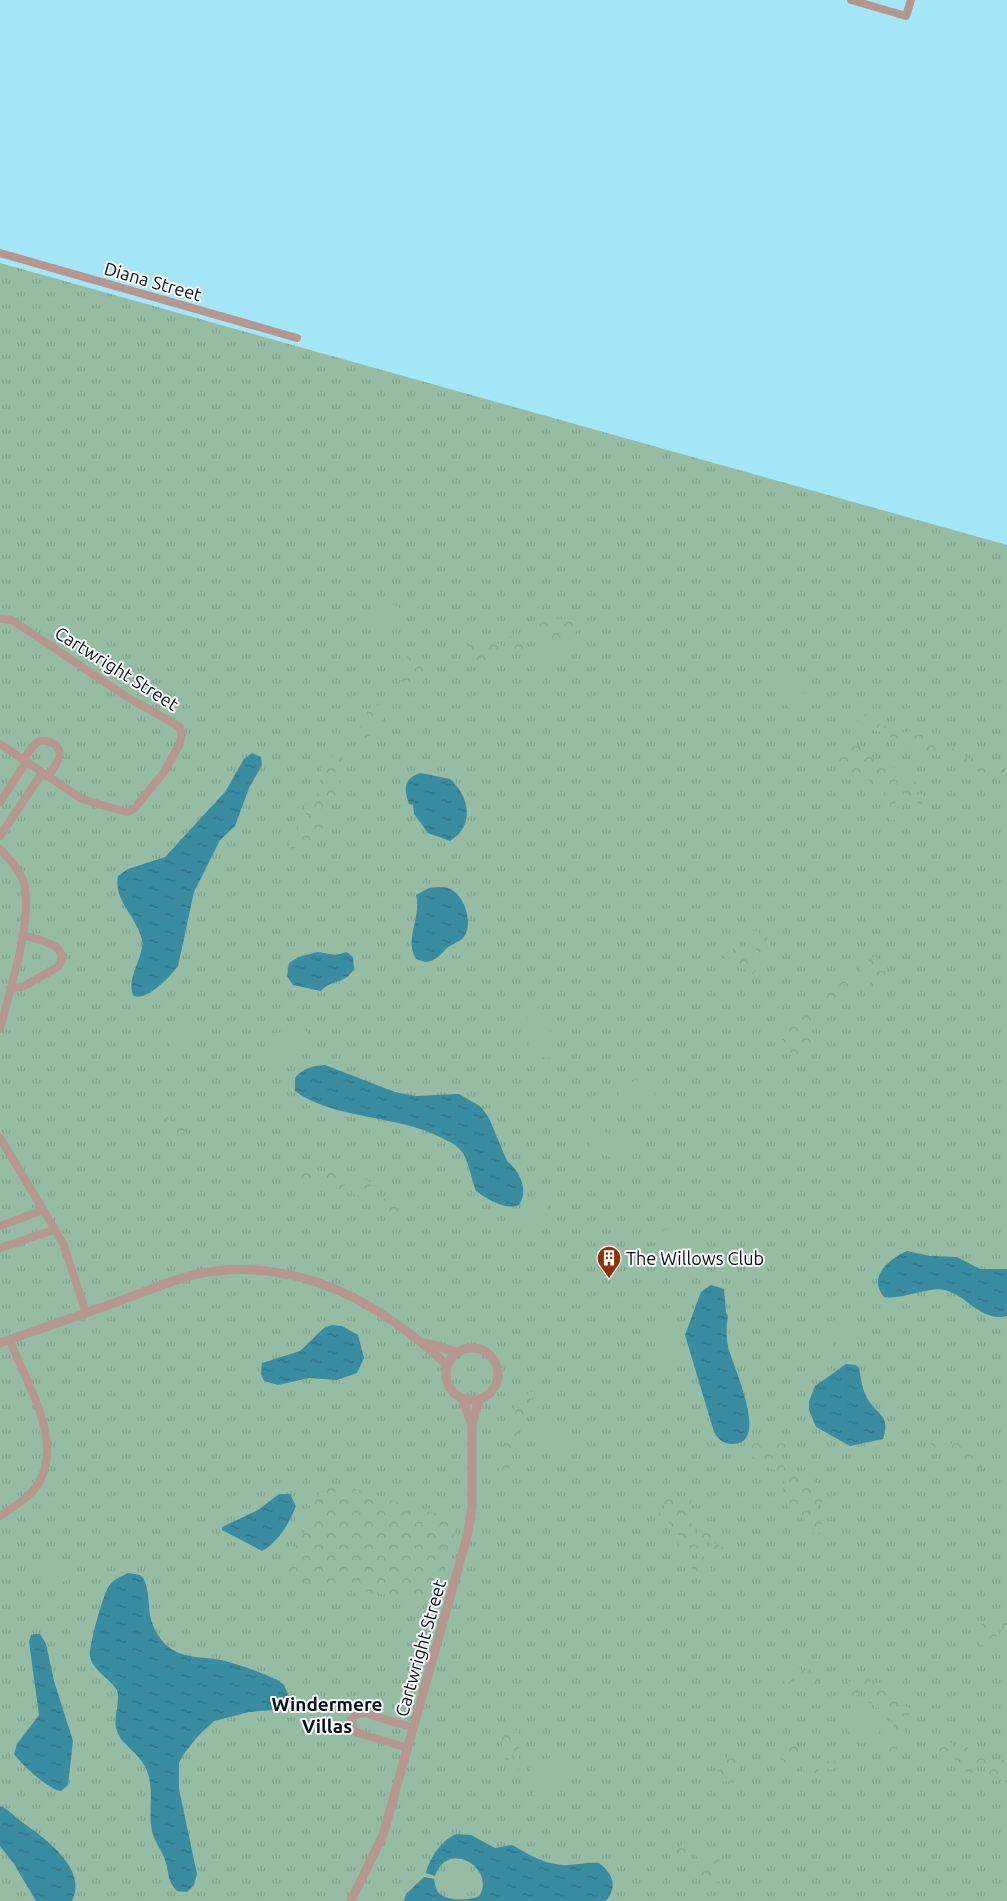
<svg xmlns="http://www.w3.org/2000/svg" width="1007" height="1901" viewBox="0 0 1007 1901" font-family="Ubuntu,sans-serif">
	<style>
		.grass { fill: url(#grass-tufts) }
		.forest { fill: url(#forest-crowns) }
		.park { fill: #96bca4 }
		.water { fill: url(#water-ripples) }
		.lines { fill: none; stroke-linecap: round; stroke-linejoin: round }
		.minor { stroke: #b5978f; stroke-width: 8 }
		.tertiary { stroke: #b5978f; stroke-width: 9 }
		.labels { text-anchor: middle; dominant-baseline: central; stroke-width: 4; stroke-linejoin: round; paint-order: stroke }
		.street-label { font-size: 18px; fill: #001118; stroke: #fbfbfb }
		.poi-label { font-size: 18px; fill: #001118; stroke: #fbfbfb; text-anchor: start }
		.neighbourhood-label { font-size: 19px; font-weight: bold; fill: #001118; stroke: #fbfbfb }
	</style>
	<defs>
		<pattern id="grass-tufts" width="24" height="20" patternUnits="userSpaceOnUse" patternTransform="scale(1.25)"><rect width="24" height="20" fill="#96bca4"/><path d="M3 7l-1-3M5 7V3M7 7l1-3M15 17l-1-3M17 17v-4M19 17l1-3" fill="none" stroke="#80a18c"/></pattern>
		<pattern id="forest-crowns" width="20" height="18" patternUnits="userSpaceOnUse" patternTransform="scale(1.25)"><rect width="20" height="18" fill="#96bca4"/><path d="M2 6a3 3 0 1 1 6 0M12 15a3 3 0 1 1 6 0" fill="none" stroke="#80a18c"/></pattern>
		<pattern id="water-ripples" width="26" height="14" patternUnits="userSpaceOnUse" patternTransform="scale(1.25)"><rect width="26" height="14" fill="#3a8ca0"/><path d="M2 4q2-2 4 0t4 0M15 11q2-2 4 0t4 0" fill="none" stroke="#2e7181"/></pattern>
	</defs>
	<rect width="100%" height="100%" fill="#a4e7f9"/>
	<path class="grass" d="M0,263L1007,545V1901H0Z"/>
	<g class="forest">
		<path d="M547,617L561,619L570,617L577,623V631L570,638L544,637L538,630V626Z"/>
		<circle cx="515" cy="644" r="9"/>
		<path d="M492,639L503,647C507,666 473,668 463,659L464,653L472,642Z"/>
		<path d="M408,656L423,663L426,669L422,678L405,684L399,677L398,663Z"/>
		<path d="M378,704L385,709L384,719L371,729V737L366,739L360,733L359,728L366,720C368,710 367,706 378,704Z"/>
		<path d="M860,713L874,717L878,724L890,727L888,729C896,734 901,733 910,731L916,736L925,734L930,739H937L939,747L957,749L969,759L974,758L977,764L987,767L994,763L999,765L1005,763L1007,786L1003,784L1002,780L995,781L982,774L981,770L976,769L971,773L965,769L963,764L958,767L953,759H948L941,753C934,755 926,750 920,747C914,744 908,748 902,744C891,738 882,728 867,731L862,723L853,717Z"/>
		<path d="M837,745L848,747L860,746L875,760L876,765L882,767L885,765L895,768L899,774L904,772L907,778H911L917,783L915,795L922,794L926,800L921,805L917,802L913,805L912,797L906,800L902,798L896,802L894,809L897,820H890L887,817V809L880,796L889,788L887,782L880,781L878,788L874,789L869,784V779L862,781C857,771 845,772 837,776V766L842,763L837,760L838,755L833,754Z"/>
		<path d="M335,752L341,755L345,764L344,771L340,776L339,788L320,834L314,836L312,843L307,848L301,844L292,849L289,846V838L297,832V819L307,817L304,806L319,796L313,785L321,780V767L324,762H329Z"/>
		<path d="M755,930L759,933V937L765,934L774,950L753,974L739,967L740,963L735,960L734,955L727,960L722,955L723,951L733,953V948L728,943V940L735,939L740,944V951L753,953L761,943L759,940L756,943L748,940L750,931Z"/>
		<path d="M874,956L878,959L875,964L877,970L886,971L885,981L879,988L870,986L871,982L866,981L865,973L859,970V966L863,965L870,969L868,960Z"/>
		<path d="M841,974L849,980L855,979L851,985L848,997L833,1005L827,1002L823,1003L821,1001L826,985Z"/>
		<path d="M809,1006L812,1007L814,1021L810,1027L814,1034L809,1038L815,1043L811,1050L806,1049L802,1055C794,1056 788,1049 782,1051L778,1044L784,1037L779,1035L781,1026L784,1027L789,1018L793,1019L798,1013L802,1014Z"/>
		<path d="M167,1118C172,1124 178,1124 185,1130L180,1139L169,1140L166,1135L170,1127L163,1123L162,1120Z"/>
		<path d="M309,1167L318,1170L319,1176L312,1185L300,1182L299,1171Z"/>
		<path d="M334,1169L340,1173L341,1178L345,1183L344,1187L346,1194L341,1196L338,1188L328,1189L321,1185C319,1176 325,1176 327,1170Z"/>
		<path d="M362,1178L374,1183L369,1188V1197L363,1199L353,1194L352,1188L354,1181Z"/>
		<path d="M399,1190L401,1195L399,1199L402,1202L401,1207L398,1209L400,1213L391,1215L385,1213L382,1200L386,1197L392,1198V1195Z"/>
		<path d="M531,1392L535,1395L532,1403L525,1406L518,1438L511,1456V1466L503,1477L504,1483L498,1484C497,1483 500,1463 500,1457L505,1454V1441L507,1430L514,1420L516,1400Z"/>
		<path d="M938,1435L951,1444L958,1441L964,1452L981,1454L985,1464L974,1472L965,1469L964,1464L961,1461L962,1457L959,1454L960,1451L955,1448L947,1451L946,1454L937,1455L930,1444Z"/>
		<path d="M758,1437H767L783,1443L786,1440L791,1448L782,1449L780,1456L783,1462L788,1460L792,1461L790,1475L793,1476L803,1470L806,1471L807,1478L814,1480L813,1482L820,1484L824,1492L827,1493L825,1501L819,1504L816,1513L822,1524L819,1526L825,1530L824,1532L818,1533V1536L806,1528L804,1518L799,1516V1512L789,1510L790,1500L783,1490L786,1482L784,1479L774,1477L772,1473L777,1471L769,1468L768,1465L752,1456V1442L758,1440Z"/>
		<path d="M339,1484L446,1517L455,1527V1531L438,1588L430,1595L413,1599L309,1583L293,1578L287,1573L286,1560L303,1534L316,1500L325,1485Z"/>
		<path d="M688,1489L694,1494L689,1507L693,1513L691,1524L696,1528L694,1531L697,1534L703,1527L706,1526L715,1544L718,1543L719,1546L725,1548L724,1554L720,1559L713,1549L711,1543L706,1540L707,1544L703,1547L705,1553L703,1555L711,1569L708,1573L702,1574L701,1578L693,1574L691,1565L699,1557L696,1544L693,1549L688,1548L685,1552L679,1550L681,1546L677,1543L684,1537L672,1532L669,1522L662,1520L661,1524L657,1522L659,1512L665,1511L663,1499L677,1495L681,1498H684Z"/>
		<path d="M1007,1617V1630H1000L998,1636L991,1637L985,1647L980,1645L978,1640L982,1633L979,1628L980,1625L984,1624L991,1629L1003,1623Z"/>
		<path d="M795,1666L803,1671L810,1669L818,1672L821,1678C813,1686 817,1688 804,1686L801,1679L803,1677L799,1674L793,1681L786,1684L782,1678L787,1671L791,1670V1667Z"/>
		<path d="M865,1675L872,1683H885L893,1693L895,1691L899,1692L897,1704L910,1708L911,1713L906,1717L897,1713L896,1723L903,1727L905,1735L899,1738V1747L891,1754L884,1747L890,1738L889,1729L894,1728L893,1721L887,1718L880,1708L875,1707L874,1704L869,1703L865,1696L869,1687L863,1686L860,1695L847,1696L844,1690L847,1682L863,1679L862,1676Z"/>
		<path d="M511,1725L518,1732L516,1733L521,1739L516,1742L519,1748L516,1753L523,1766L521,1769L516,1770L513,1750H510L509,1760L505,1759L506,1756C501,1747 501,1739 504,1728Z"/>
		<path d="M939,1738H946L952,1743L951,1747L958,1749L967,1747L979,1757L987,1756L991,1762L995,1759L1005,1760L1004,1771H1007V1785L1003,1778L995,1782L991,1778H986L987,1768L982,1764L977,1766L974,1772L967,1773L953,1758L947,1762L937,1758V1752L935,1749Z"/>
		<path d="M789,1744L799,1748L801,1759L797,1770L782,1764L780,1758L789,1748Z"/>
		<path d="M732,1751L736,1760L742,1761L739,1776L736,1778L737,1781L732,1784L729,1781L723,1782L717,1772L723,1765L716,1760L718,1754L720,1753L728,1759Z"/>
		<path d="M826,1760L830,1762L833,1760L839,1765L832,1770L820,1768L814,1775L804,1772L803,1769L809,1763Z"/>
		<path d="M686,1842L692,1846L697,1843L705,1859L708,1855L715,1854L722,1865L720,1870L723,1873L719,1878L720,1883H716L714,1886L707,1883L703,1884L700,1867L696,1860L699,1858L691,1851L690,1853L686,1852L684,1856L680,1857L676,1854L675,1847L678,1848Z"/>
	</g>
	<g class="park">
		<path d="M389,604L398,606L403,612L402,618L395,627L375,626L362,621V616L366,610Z"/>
		<path d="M560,639L570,643L571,651C564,662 549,665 538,659L536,652L540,647Z"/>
		<path d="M788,676C797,679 813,702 810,711C794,721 777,699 778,683L781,678Z"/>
		<path d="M536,1010L546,1014L550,1032L556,1041L555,1052L548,1059L534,1055L528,1047L530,1031L527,1019L530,1013Z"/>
		<path d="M187,1017C201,1020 201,1040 192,1049L182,1050L171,1046L169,1037L179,1021Z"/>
		<path d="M294,1027H300L307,1032L305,1042L288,1059L280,1062L272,1059L266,1047L267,1038L271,1034L284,1032Z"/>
		<path d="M639,1078C651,1079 659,1089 652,1101C642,1106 624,1106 618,1095L620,1089Z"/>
		<path d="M576,1109C590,1114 600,1131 614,1137C622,1141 629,1142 635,1149L632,1156L611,1158L591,1148L587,1132L568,1125L567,1113Z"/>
		<path d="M535,1194L546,1196L549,1205C546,1215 539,1224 528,1224L520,1218L519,1211Z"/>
		<path d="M676,1226L699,1250L692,1268L687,1273L679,1275L667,1270L662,1260L661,1250L654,1241L657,1233Z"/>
		<path d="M664,1313L674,1315L679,1324L683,1356L675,1369L666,1367C656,1355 646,1320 664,1313Z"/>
		<path d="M845,1319L853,1323L857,1328L855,1336L850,1340L835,1342L827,1351L820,1350L816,1340L829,1321Z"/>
		<path d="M546,1418C565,1418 578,1443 567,1458L554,1457L540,1435L539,1426Z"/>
		<path d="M43,1557L68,1565L72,1573C68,1588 44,1581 35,1574L32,1568L34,1562Z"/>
		<path d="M868,1710L878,1711L887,1721L872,1740L863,1744L851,1738L848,1729L854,1717Z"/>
		<path d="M560,1756L573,1764C577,1780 562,1779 554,1787C551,1790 550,1795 546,1797C542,1798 538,1796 534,1795L529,1786L531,1767L538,1761Z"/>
		<circle cx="458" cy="1878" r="15"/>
	</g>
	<g class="water">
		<path d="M252,753L261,757L262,765L249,788L235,826L220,840L194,892L178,966C171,976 147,1001 134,996C124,980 145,957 142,940C137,917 113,900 118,876L128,869L165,857L225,792L244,759Z"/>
		<path d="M420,773L450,779C470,797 475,826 450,841L428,833L414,814L413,805L409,804C404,788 403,779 420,773Z"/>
		<path d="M429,888C437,887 445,886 452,890C465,897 474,926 463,938C459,942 452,944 447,948C440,955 436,961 425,962L416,959C404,937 422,918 416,895Z"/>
		<path d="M318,952L336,955L347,952L353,957L354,969C343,986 333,978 321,991L293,985L287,976L289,963L298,957Z"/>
		<path d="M325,1065L395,1092L415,1096L459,1094L468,1099L481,1107L489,1118L507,1161C520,1171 529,1191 519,1205C506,1211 487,1199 476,1191C472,1181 468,1159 462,1152C456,1144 448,1141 440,1137C397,1115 332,1119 295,1091V1078C303,1068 312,1066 325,1065Z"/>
		<path d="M907,1251L930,1256L957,1257L980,1269H1007V1316C980,1322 968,1296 945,1290C931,1286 902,1300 884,1297C867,1277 889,1259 907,1251Z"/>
		<path d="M711,1285L724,1289L726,1313L728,1316C726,1326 726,1336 728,1346C731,1363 772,1445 732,1444C723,1444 718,1439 714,1432L685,1335L701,1292Z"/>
		<path d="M332,1325L342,1326L358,1335L364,1358L357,1373L337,1380L309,1378L278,1385L264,1381L261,1374L262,1363L300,1351L325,1327Z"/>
		<path d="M846,1364L856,1365L859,1368C861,1378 862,1389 867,1398C878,1416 891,1415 883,1439L850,1446L816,1427L809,1410V1401L815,1386Z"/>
		<path d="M279,1494H290L296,1506C289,1524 279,1541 262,1551L222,1530V1527L258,1510Z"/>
		<path d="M128,1573C132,1574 137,1574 140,1575C150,1581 148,1610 151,1619C153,1628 158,1636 164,1643C182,1661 202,1655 225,1661C244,1666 262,1673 279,1681L284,1685L288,1694L282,1705L274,1710L249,1712L214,1721L197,1737L183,1755L179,1763V1789L197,1874L194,1885L187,1892L177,1891C169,1883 169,1877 167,1867C165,1854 155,1844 152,1831C148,1812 154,1793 148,1774C143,1754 122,1747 117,1731C112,1718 121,1703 117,1690C110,1679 93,1670 90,1657C88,1649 103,1594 109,1586C114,1579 120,1577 128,1573Z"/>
		<path d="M34,1634H40L46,1644L54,1681L73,1741L68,1785L61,1791C49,1790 21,1764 14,1754L17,1744L39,1715L29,1642L31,1635Z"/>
		<path d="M0,1806C8,1809 14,1816 22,1822C43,1837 89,1869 72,1901H36L14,1864L0,1846Z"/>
		<path d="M457,1834L471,1835L495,1848L512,1845C530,1855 545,1865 567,1865C578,1865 588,1862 599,1863C613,1874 618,1886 606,1901H404L406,1894L424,1877L434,1879C435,1884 436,1891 440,1894C448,1901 470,1901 479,1896C497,1871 449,1837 435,1876L426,1873C429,1859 443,1838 457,1834Z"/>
	</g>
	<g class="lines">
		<g class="minor">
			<path d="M851,0L906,16L911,0"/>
			<path d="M0,253L297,338"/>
			<path d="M0,619L12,620L127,697L180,727L182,735L179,745L164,772L134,809L126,812L82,799L0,744"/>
			<path d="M23,760C27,755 32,745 38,742C41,740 46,741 50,742C69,749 55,766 48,777"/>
			<path d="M0,802L26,762"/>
			<path d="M0,836L42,773"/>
			<path d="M0,849C9,858 18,868 23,880C35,915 9,992 0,1029"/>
			<path d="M10,988L22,987L58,967C73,945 37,939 22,935"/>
			<path d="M0,1138L63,1243L86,1313"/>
			<path d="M0,1226L43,1210"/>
			<path d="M0,1248L54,1230"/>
			<path d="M0,1516C11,1509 22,1502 31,1493C71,1449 26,1385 10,1340"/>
			<path d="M408,1748L355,1732L351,1721L356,1714L364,1713L414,1728"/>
		</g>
		<g class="tertiary">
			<path d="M0,1343C42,1328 84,1314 125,1299C155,1288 185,1274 216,1271C307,1261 382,1305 447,1365"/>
			<path d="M426,1343L457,1352"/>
			<circle cx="472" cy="1374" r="26"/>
			<path d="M472,1424L479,1399"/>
			<path d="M351,1901L383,1835L467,1537L472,1506V1425L462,1398"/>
		</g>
	</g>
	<defs>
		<symbol id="building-pin" viewBox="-11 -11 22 30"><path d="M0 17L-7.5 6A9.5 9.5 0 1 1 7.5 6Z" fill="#952e0b" stroke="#fbfbfb"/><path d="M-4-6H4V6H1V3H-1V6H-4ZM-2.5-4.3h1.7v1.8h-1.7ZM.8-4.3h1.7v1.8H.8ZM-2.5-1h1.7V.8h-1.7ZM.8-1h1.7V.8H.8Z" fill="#fff"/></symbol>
	</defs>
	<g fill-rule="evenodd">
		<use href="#building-pin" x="595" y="1244" width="28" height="38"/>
	</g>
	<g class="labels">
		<g class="street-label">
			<text transform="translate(153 281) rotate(16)">Diana Street</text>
			<text transform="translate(117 668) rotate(32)">Cartwright Street</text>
			<text transform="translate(420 1648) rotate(-74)">Cartwright Street</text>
		</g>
		<g class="poi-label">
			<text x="626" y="1258">The Willows Club</text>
		</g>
		<g class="neighbourhood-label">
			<text x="327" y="1704">Windermere<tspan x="327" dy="22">Villas</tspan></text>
		</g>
	</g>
</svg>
